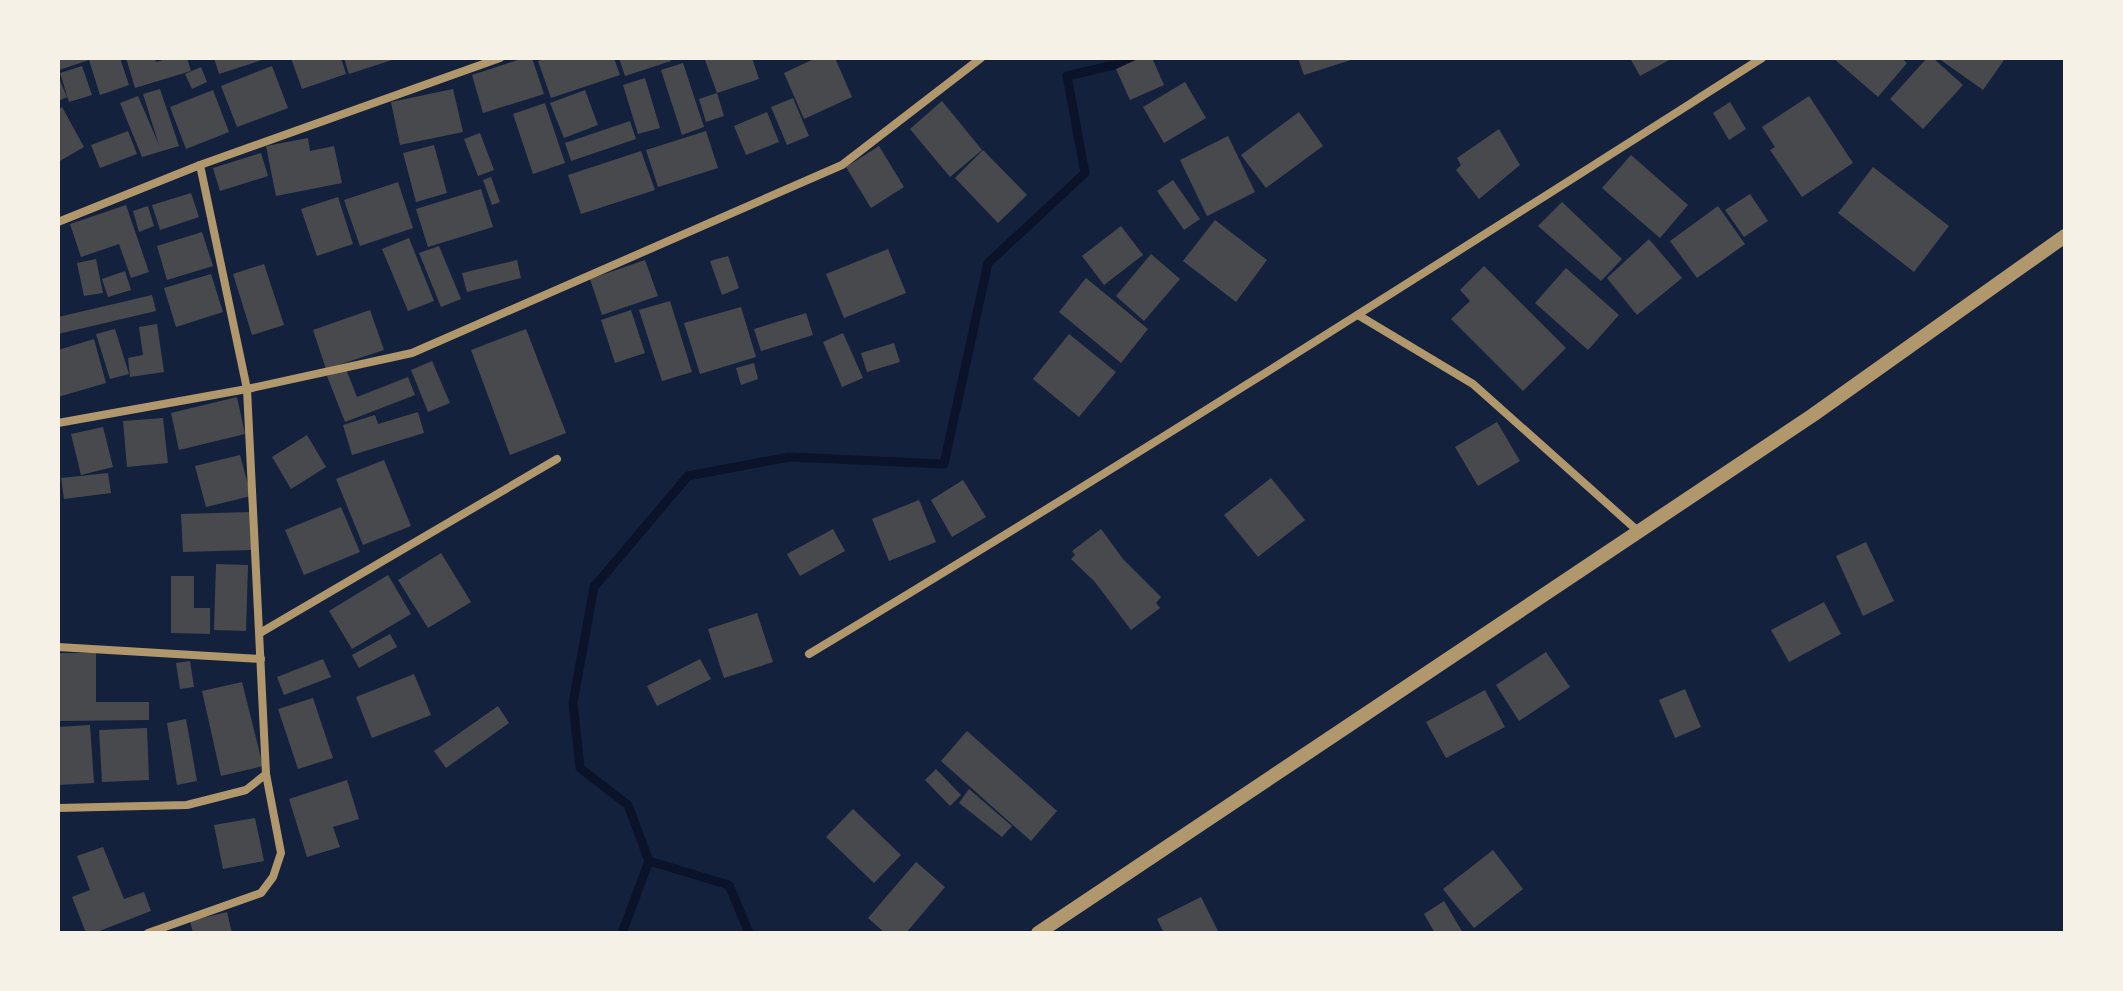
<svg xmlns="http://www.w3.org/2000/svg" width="2123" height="991" viewBox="0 0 2123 991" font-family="Raleway,sans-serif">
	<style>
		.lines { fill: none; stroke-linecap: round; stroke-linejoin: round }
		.stream { stroke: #0b132b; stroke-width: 9 }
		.building { fill: #48494c }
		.minor { stroke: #b1986c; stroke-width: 8 }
		.tertiary { stroke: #b1986c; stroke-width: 14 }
	</style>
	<rect width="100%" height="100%" fill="#14213d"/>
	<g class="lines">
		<g class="stream">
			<path d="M649,861L729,885L749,933"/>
			<path d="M622,933L649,861L628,805L580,768L573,703L594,587L688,476L789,457L944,464L988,263L1085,173L1067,76L1144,58"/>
		</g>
	</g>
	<g class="building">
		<path d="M58,58H120L129,85L100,95L89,60L59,70Z"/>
		<path d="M126,58H155L156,62L169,58H187L191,71L135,88Z"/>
		<path d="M214,58H265V59L219,74Z"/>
		<path d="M291,58H341L346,74L302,89Z"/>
		<path d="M344,58H395V59L349,74Z"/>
		<path d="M524,58H532L544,94L483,113L472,75Z"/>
		<path d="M547,58H614L620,75L551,98L538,61Z"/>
		<path d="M619,58H670L671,61L625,76Z"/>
		<path d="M712,58H752L759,79L717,93L705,60Z"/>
		<path d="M816,58H835L852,97L804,119L784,73Z"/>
		<path d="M1140,58H1152L1164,85L1130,100L1116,69Z"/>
		<path d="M1298,58H1354V59L1304,75Z"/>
		<path d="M1630,58H1673L1640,76Z"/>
		<path d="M1833,58H1901L1907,63L1878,97Z"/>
		<path d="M1927,58H1933L1963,85L1923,129L1890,99Z"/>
		<path d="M1938,58H2001L2004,60L1983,90Z"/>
		<path d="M683,63L704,127L682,135L661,70Z"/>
		<path d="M82,66L92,95L69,102L60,73Z"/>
		<path d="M272,66L288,108L237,127L221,86Z"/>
		<path d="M201,67L207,82L192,89L185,74Z"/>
		<path d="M58,76L67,97L58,101Z"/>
		<path d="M645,78L660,128L638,134L623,85Z"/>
		<path d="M1185,82L1206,118L1164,143L1143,107Z"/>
		<path d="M160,89L179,146L142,157L120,103L138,96L159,145L143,94Z"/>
		<path d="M453,89L463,132L400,145L391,102Z"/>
		<path d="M213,90L229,132L186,149L170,107Z"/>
		<path d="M585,90L598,125L564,138L550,103Z"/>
		<path d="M717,93L724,116L706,122L699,99Z"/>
		<path d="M1809,96L1853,163L1802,197L1770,150L1775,147L1762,127Z"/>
		<path d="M793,98L809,136L787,145L771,107Z"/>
		<path d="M942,101L982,150L950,177L910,129Z"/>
		<path d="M1730,102L1746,129L1729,140L1713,113Z"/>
		<path d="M545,103L565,163L533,174L513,114Z"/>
		<path d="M62,107L84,147L58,162V110Z"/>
		<path d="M767,112L779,142L746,155L734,126Z"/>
		<path d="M1299,112L1323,146L1266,188L1241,155Z"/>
		<path d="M630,121L636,139L571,161L565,143Z"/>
		<path d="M1499,129L1520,165L1479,199L1456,170L1461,165L1457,158Z"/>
		<path d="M128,131L137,154L100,168L91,145Z"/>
		<path d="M706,131L718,168L658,187L646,150Z"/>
		<path d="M480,133L494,170L478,176L464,139Z"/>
		<path d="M1228,136L1255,192L1207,216L1180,160Z"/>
		<path d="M308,138L310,151L334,146L342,183L276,196L266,146Z"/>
		<path d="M434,145L447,193L416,202L403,153Z"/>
		<path d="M879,146L904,187L871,208L846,167Z"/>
		<path d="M983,150L1027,195L998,223L955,178Z"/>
		<path d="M641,151L655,190L581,214L568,175Z"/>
		<path d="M261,153L268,176L220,191L213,168Z"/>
		<path d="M1631,155L1688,205L1660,238L1602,188Z"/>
		<path d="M1873,167L1949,226L1914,272L1838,213Z"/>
		<path d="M491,177L500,202L492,205L483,180Z"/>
		<path d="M1173,180L1200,219L1184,230L1157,191Z"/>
		<path d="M398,182L413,228L360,246L344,200Z"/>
		<path d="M481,189L493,227L428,247L416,209Z"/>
		<path d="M191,193L199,217L160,230L152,205Z"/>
		<path d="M1750,194L1768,221L1744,237L1725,210Z"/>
		<path d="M338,197L353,244L317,256L301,209Z"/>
		<path d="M1562,202L1622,259L1601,281L1538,226Z"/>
		<path d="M126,205L149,272L131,278L119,244L81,257L70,224Z"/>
		<path d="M148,206L154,226L139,232L133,211Z"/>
		<path d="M1718,206L1745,244L1697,278L1670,241Z"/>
		<path d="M1215,220L1267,260L1236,302L1183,261Z"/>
		<path d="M1121,226L1143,255L1104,285L1082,256Z"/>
		<path d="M202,232L213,266L167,280L157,246Z"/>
		<path d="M409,238L434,301L408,311L382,249Z"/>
		<path d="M1649,239L1682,278L1637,315L1607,278Z"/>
		<path d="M439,246L461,299L441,307L419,253Z"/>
		<path d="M888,249L906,293L844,318L826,274Z"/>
		<path d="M1151,254L1180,279L1144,321L1116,296Z"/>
		<path d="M728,256L739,288L722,295L710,261Z"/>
		<path d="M96,259L103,293L84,296L77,263Z"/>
		<path d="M517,260L521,278L467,292L462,273Z"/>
		<path d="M645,260L658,296L602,315L590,279Z"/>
		<path d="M264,264L284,325L252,335L233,274Z"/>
		<path d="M1484,266L1566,348L1523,391L1451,319L1470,301L1460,290Z"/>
		<path d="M1566,268L1619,315L1588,350L1535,303Z"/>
		<path d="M125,271L131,290L108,297L102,279Z"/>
		<path d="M211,274L223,312L176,327L164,288Z"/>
		<path d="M1086,278L1148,329L1121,363L1059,312Z"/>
		<path d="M152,295L156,311L58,334V317Z"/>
		<path d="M670,301L692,372L662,381L639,310Z"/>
		<path d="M741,307L756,357L700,374L684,323Z"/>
		<path d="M370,310L384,350L326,369L313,330Z"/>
		<path d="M631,310L645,353L615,363L601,320Z"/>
		<path d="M806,313L813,335L761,351L754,329Z"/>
		<path d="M157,324L164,372L130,377L128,358L143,355L139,327Z"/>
		<path d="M115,329L129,374L110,379L96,334Z"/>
		<path d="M526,329L566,433L510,455L471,350Z"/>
		<path d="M843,333L863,378L842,387L823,342Z"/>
		<path d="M1069,334L1116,372L1079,417L1033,379Z"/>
		<path d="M94,339L106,383L58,397V350Z"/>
		<path d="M894,343L900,362L867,372L861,353Z"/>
		<path d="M432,361L450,403L428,412L411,370Z"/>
		<path d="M754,363L758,379L741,385L736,368Z"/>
		<path d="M346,369L357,397L408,377L415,395L345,422L327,376Z"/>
		<path d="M237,397L245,434L179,450L171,413Z"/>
		<path d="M418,412L424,433L352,455L343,425L375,415L378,424Z"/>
		<path d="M163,418L168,463L127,467L123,421Z"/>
		<path d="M1497,422L1520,461L1478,486L1455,447Z"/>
		<path d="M103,427L113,467L81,475L71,434Z"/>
		<path d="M307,435L326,467L291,489L272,457Z"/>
		<path d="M240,455L251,496L206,507L195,466Z"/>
		<path d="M384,460L411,526L363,545L336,479Z"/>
		<path d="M108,473L111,493L64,499L61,478Z"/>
		<path d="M1271,478L1305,520L1258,557L1224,515Z"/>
		<path d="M963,480L986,517L952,537L931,500Z"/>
		<path d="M919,500L936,542L889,561L872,519Z"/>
		<path d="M341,507L360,552L304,575L285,530Z"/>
		<path d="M251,512L252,550L183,552L181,514Z"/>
		<path d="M833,529L845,551L800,576L787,554Z"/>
		<path d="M1101,529L1123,559L1161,597L1156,603L1160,608L1131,630L1095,582L1071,559L1075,555L1072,551Z"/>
		<path d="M1866,542L1894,601L1863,616L1836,556Z"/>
		<path d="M441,553L471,602L428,628L398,580Z"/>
		<path d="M216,564L248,565L246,631L214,630Z"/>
		<path d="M388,575L411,614L352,649L329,611Z"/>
		<path d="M171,576H194V608H210V634L171,633Z"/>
		<path d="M1824,602L1841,634L1789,662L1771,630Z"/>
		<path d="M757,613L773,662L724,678L708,629Z"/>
		<path d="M390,634L397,647L359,668L352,655Z"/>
		<path d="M1546,652L1570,687L1519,721L1496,685Z"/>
		<path d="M58,653H96V702H149V720L58,721Z"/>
		<path d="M323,659L331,677L284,695L277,677Z"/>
		<path d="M700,659L711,679L657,706L647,686Z"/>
		<path d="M190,661L194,687L180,689L176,663Z"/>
		<path d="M414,674L431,715L372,738L356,697Z"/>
		<path d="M242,682L263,766L221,776L202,691Z"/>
		<path d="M1685,689L1701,727L1675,738L1659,700Z"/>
		<path d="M1485,690L1505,727L1446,758L1426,722Z"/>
		<path d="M313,698L333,758L298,769L278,709Z"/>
		<path d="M498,706L509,723L446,768L434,751Z"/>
		<path d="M186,719L197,781L177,785L167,723Z"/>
		<path d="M90,725L94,783L58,785V727Z"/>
		<path d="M147,728L149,780L102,782L99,730Z"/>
		<path d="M967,731L1057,811L1031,841L941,761Z"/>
		<path d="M936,769L961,795L950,806L925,780Z"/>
		<path d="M347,780L359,819L333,827L340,847L307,857L289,799Z"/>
		<path d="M969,789L1012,826L1002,837L959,803Z"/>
		<path d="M853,809L901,855L874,883L826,837Z"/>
		<path d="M255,818L264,861L223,869L214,825Z"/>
		<path d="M103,847L124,899L144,892L151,911L94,933H86L72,897L90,890L77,856Z"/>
		<path d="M1493,850L1523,889L1474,928L1443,889Z"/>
		<path d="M916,862L945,887L906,933H885L868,918Z"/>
		<path d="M1201,897L1219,933H1164L1157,919Z"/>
		<path d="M1444,901L1463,933H1435L1424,914Z"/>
		<path d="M227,912L232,933H193L190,921Z"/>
	</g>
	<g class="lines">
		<g class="minor">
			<path d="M58,222L200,165L500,58"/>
			<path d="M1358,315L1473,384L1639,532"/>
			<path d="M58,423L247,389L412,353L842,165L981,58"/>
			<path d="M260,633L557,459"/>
			<path d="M58,647L261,659"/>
			<path d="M809,654C1130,461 1446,259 1762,58"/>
			<path d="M58,808L187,805L246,790L266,774L247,389L200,165"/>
			<path d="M148,933L261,893L273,877L281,853L266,774"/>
		</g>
		<path class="tertiary" d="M1038,933L1813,415L2065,236"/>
	</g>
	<rect width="2123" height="991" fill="none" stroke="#f6f1e7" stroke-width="120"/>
</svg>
